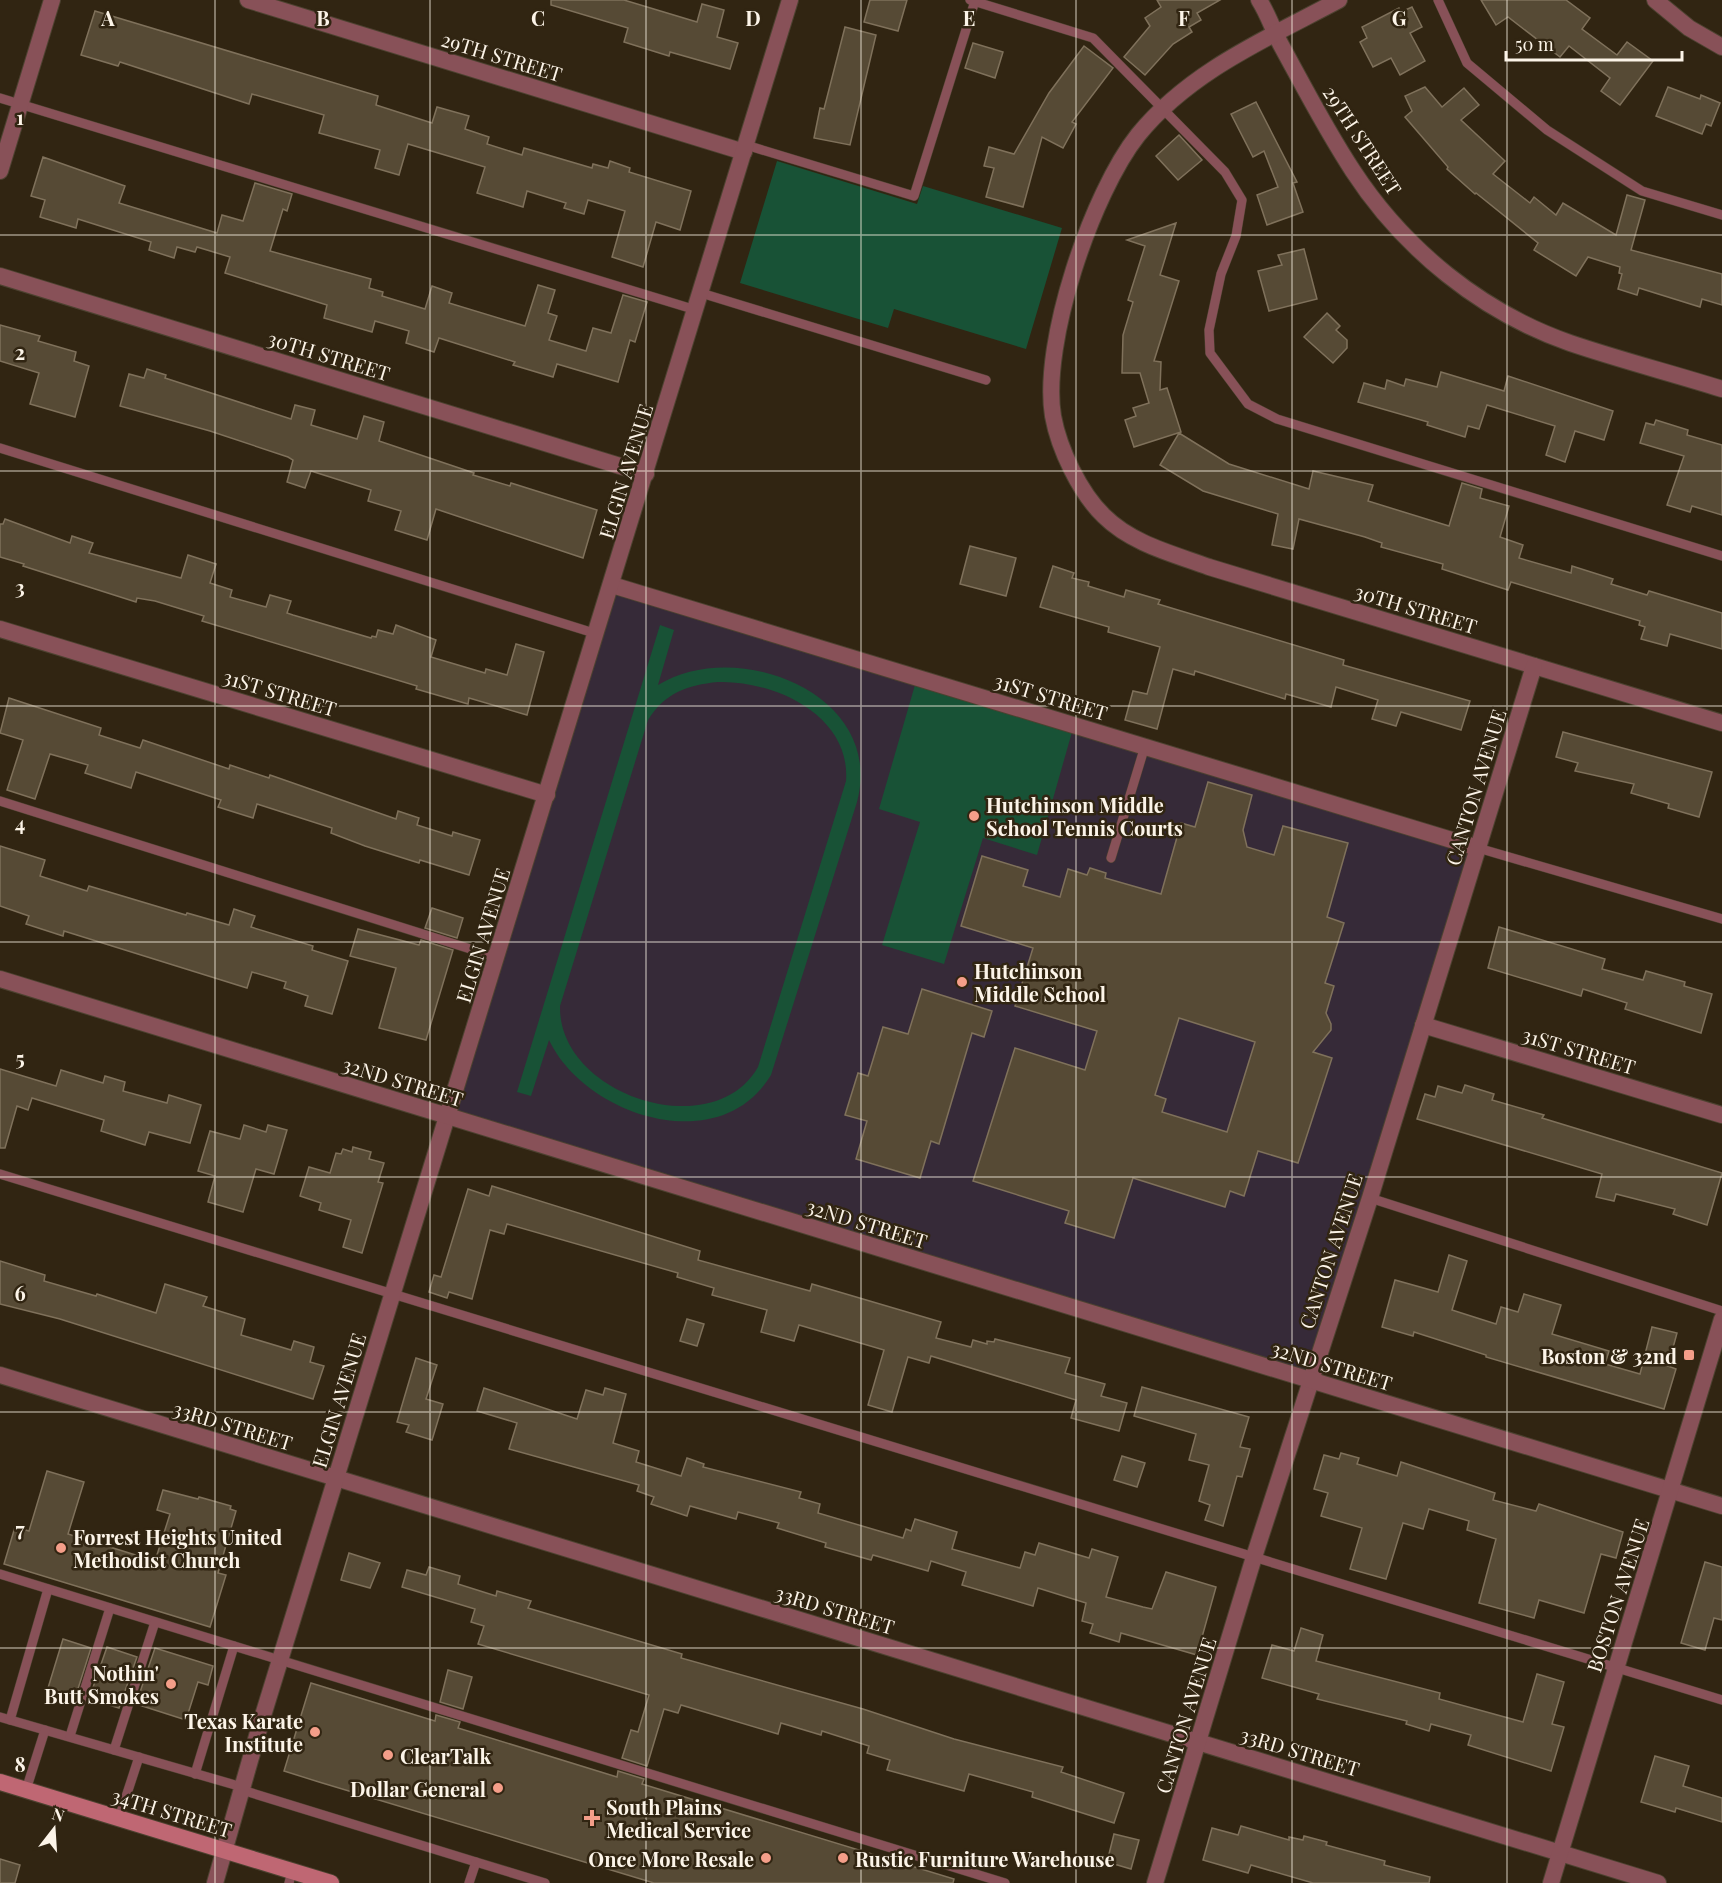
<svg xmlns="http://www.w3.org/2000/svg" width="1722" height="1883" viewBox="0 0 1722 1883" font-family="'Playfair Display',serif">
	<style>
		.education { fill: #362a38 }
		.green { fill: #185236; fill-rule: evenodd }
		.building { fill: #564a35; stroke: #7f715b; stroke-width: 1.5; fill-rule: evenodd }
		.lines { fill: none; stroke-linecap: round; stroke-linejoin: round }
		.service-casing { stroke: #4d4230; stroke-width: 10 }
		.minor-casing { stroke: #4d4230; stroke-width: 18 }
		.tertiary-casing { stroke: #4d4230; stroke-width: 18 }
		.secondary-casing { stroke: #4d4230; stroke-width: 18 }
		.service { stroke: #885158; stroke-width: 9 }
		.minor { stroke: #885158; stroke-width: 16 }
		.tertiary { stroke: #885158; stroke-width: 16 }
		.secondary { stroke: #bf6773; stroke-width: 16 }
		.grid { fill: none; stroke: #fcf4e8; stroke-width: 1.5; stroke-opacity: 0.55 }
		.poi-dot { fill: #f49e89; stroke: #312512; stroke-width: 2 }
		.labels { text-anchor: middle; dominant-baseline: central; stroke-width: 5; stroke-linejoin: round; paint-order: stroke }
		.street-label { font-size: 20px; fill: #fcf4e8; stroke: #312512 }
		.poi-label { font-size: 20px; font-weight: bold; fill: #fcf4e8; stroke: #312512; text-anchor: start }
		.grid-label { font-size: 20px; text-anchor: middle; font-weight: bold; fill: #fcf4e8; stroke: #312512; stroke-width: 5; stroke-linejoin: round; paint-order: stroke }
	</style>
	<rect width="100%" height="100%" fill="#312512"/>
	<path class="education" d="M612,585L1478,848L1309,1380L446,1117Z"/>
	<g class="green">
		<path d="M777,161L917,204L923,186L1062,228L1026,349L894,309L888,328L740,283Z"/>
		<path d="M660,625L674,630L658,685C737,636 886,694 857,802L771,1075C720,1160 585,1116 549,1040L531,1096L517,1092ZM718,682C773,680 851,715 846,781L758,1067C713,1146 558,1095 560,1006L648,720C665,693 687,685 718,682Z"/>
		<path d="M917,678L1074,725L1037,855L983,838L944,964L882,945L920,822L879,809Z"/>
	</g>
	<g class="building">
		<path d="M551,0H624L697,22L702,4L724,10L717,37L738,43L730,69L670,52L669,56L624,42L628,28L551,5Z"/>
		<path d="M870,0H907L898,31L864,22Z"/>
		<path d="M1157,0H1220L1197,13L1201,20L1189,27L1192,32L1173,44L1145,75L1124,57L1150,26L1145,18L1161,7Z"/>
		<path d="M1481,0H1566L1590,18L1582,29L1617,55L1627,42L1653,61L1620,105L1601,91L1610,78L1569,46L1560,57L1508,17L1496,25Z"/>
		<path d="M1412,7L1422,27L1410,33L1425,61L1400,75L1391,58L1373,67L1360,42L1367,38L1362,27L1399,8L1401,12Z"/>
		<path d="M95,11L378,96L376,105L432,123L437,107L469,116L465,129L489,137L487,144L522,155L524,148L592,168L593,164L608,168L610,161L630,168L629,172L691,191L680,230L656,222L643,267L612,257L625,211L588,200L584,214L564,208L566,203L527,191L523,207L477,193L485,167L408,144L399,175L375,168L380,150L319,133L324,115L252,94L249,104L120,62L118,66L81,55Z"/>
		<path d="M845,27L876,35L850,145L814,138L820,108L824,109Z"/>
		<path d="M973,43L1003,52L995,78L965,68Z"/>
		<path d="M1084,46L1113,68L1072,122L1076,124L1063,148L1042,137L1023,207L986,197L994,168L984,166L989,147L1014,154L1049,93Z"/>
		<path d="M1425,87L1442,107L1464,88L1479,105L1461,120L1505,161L1493,174L1530,203L1534,197L1556,215L1563,203L1616,235L1627,195L1645,200L1631,250L1722,274V305L1702,299L1700,307L1639,288L1637,295L1618,289L1622,274L1619,273L1620,267L1588,257L1576,276L1534,250L1538,243L1476,193L1475,194L1447,169L1448,167L1405,117L1412,111L1405,96Z"/>
		<path d="M1668,87L1700,99L1701,95L1720,103L1711,126L1706,124L1702,134L1656,116Z"/>
		<path d="M1256,102L1297,182L1293,183L1303,212L1267,225L1257,195L1278,187L1264,151L1253,157L1231,114Z"/>
		<path d="M1179,135L1202,160L1178,180L1156,156Z"/>
		<path d="M43,157L125,186L119,203L217,233L222,215L243,221L255,183L292,194L287,211L283,209L270,251L371,279L369,288L383,292L382,296L425,309L432,286L452,293L449,303L525,326L538,285L555,290L548,313L557,316L549,340L586,351L593,328L611,333L623,295L647,302L635,342L630,340L618,382L557,364L553,377L513,365L515,362L439,338L434,352L406,343L409,331L375,321L372,332L324,318L327,305L225,273L230,257L197,247L195,252L177,247L174,258L149,250L151,242L78,219L76,228L40,217L45,200L31,196Z"/>
		<path d="M1176,223L1160,275L1179,281L1154,361L1161,362L1160,390L1167,388L1181,432L1134,447L1125,420L1136,416L1133,408L1149,403L1140,373H1122L1123,335L1133,302L1128,300L1145,246L1127,240Z"/>
		<path d="M1304,249L1317,299L1269,311L1258,271L1282,265L1278,255Z"/>
		<path d="M1327,313L1340,326L1336,330L1347,340V348L1333,363L1304,337Z"/>
		<path d="M0,325L40,336L38,341L76,352L74,361L89,366L75,417L30,404L39,373L0,361Z"/>
		<path d="M147,369L166,375L165,378L291,419L295,405L315,410L311,425L357,439L364,416L384,422L379,441L474,473L473,475L510,486L511,483L597,510L583,558L436,509L427,540L395,530L401,511L368,501L371,490L311,471L305,488L287,482L293,460L288,457L210,431L120,406L129,374L144,378Z"/>
		<path d="M1441,372L1504,391L1508,376L1613,411L1604,440L1575,431L1565,462L1546,455L1555,426L1487,405L1479,429L1468,426L1465,437L1427,425L1428,422L1358,402L1364,383L1385,389L1387,380L1404,386L1406,379L1437,387Z"/>
		<path d="M1656,420L1688,430L1687,435L1722,445V515L1692,506L1690,512L1667,505L1684,456L1640,443L1646,423L1654,425Z"/>
		<path d="M1179,433L1229,464L1309,489L1313,471L1373,485L1368,501L1449,526L1462,483L1482,489L1480,498L1509,506L1500,537L1523,545L1519,558L1571,573L1572,566L1613,579L1611,584L1647,595L1649,591L1722,613V649L1670,634L1667,646L1641,639L1645,627L1639,625L1640,621L1511,582L1508,590L1442,569L1443,564L1381,547L1382,543L1365,537L1299,519L1293,549L1272,545L1278,514L1203,491L1160,465Z"/>
		<path d="M5,519L70,543L72,536L93,543L89,553L181,578L188,555L216,564L210,583L232,590L230,597L266,607L270,595L291,601L287,613L293,615L371,638L372,636L376,637L378,630L393,634L396,625L436,640L431,657L485,673L486,669L507,675L516,644L544,652L527,715L469,698L468,704L416,689L417,686L202,621L204,616L155,601L137,598L136,602L23,566L24,564L0,557V524H3Z"/>
		<path d="M970,546L1016,558L1006,596L960,584Z"/>
		<path d="M1053,566L1074,573L1072,578L1089,582L1088,586L1124,597L1126,590L1160,600L1158,604L1344,660L1343,665L1470,701L1461,730L1401,712L1396,726L1372,719L1378,700L1336,687L1331,707L1286,694L1285,699L1195,671L1194,675L1173,669L1157,729L1125,720L1133,691L1147,694L1160,647L1108,632L1109,627L1040,607Z"/>
		<path d="M9,698L101,728L99,735L140,748L143,740L229,769L230,765L269,778L270,775L396,819L398,811L419,818L417,825L452,836L453,832L480,840L469,875L420,860L419,863L365,846L331,833L332,828L257,804L253,818L218,807L221,800L136,772L131,788L85,773L88,765L50,754L35,799L7,790L23,740L0,733Z"/>
		<path d="M1563,732L1712,772L1699,817L1668,808L1669,804L1631,793L1634,784L1575,771L1578,763L1556,757Z"/>
		<path d="M1208,782L1252,795L1243,830L1247,847L1274,855L1283,826L1348,843L1327,917L1344,923L1325,983L1334,986L1326,1013L1331,1024V1030L1313,1052L1332,1058L1298,1163L1258,1151L1244,1196L1230,1191L1225,1207L1133,1178L1114,1238L1065,1223L1069,1211L973,1181L1015,1048L1085,1070L1097,1031L1015,1006L1033,948L961,926L982,856L1028,870L1023,886L1060,897L1068,869L1087,875L1090,868L1106,873L1105,878L1161,894L1181,823L1195,827ZM1179,1018L1255,1042L1227,1132L1162,1112L1166,1099L1155,1095Z"/>
		<path d="M0,846L45,860L40,876L87,891L89,886L186,915L187,913L229,925L234,909L255,916L251,927L313,946L312,950L348,961L332,1014L305,1006L308,996L284,988L286,982L252,972L247,988L64,931L63,936L26,924L29,916L0,906Z"/>
		<path d="M432,908L463,918L457,938L425,928Z"/>
		<path d="M1499,927L1605,959L1602,969L1643,980L1646,971L1685,982L1684,986L1712,994L1701,1033L1625,1009L1627,1003L1583,989L1581,996L1488,968Z"/>
		<path d="M358,929L419,945L421,940L453,950L426,1040L379,1028L396,968L350,956Z"/>
		<path d="M922,989L992,1011L984,1037L972,1033L939,1144L931,1141L920,1178L856,1159L867,1121L845,1115L858,1073L868,1076L883,1027L908,1034Z"/>
		<path d="M0,1069L56,1086L61,1070L103,1083L105,1076L125,1082L123,1091L167,1103L169,1095L201,1105L190,1143L149,1132L145,1145L101,1131L104,1120L32,1098L28,1110L17,1106L5,1148H0Z"/>
		<path d="M1465,1085L1494,1094L1492,1100L1544,1115L1542,1118L1722,1173L1707,1225L1673,1214L1675,1209L1616,1194L1614,1201L1596,1197L1602,1174L1417,1119L1425,1094L1435,1097L1438,1086L1462,1093Z"/>
		<path d="M244,1125L266,1132L268,1125L287,1130L274,1174L256,1169L243,1212L208,1202L215,1176L198,1171L210,1131L240,1139Z"/>
		<path d="M353,1147L371,1152L369,1159L384,1163L378,1182L383,1183L362,1253L343,1247L351,1220L319,1210L321,1203L300,1196L309,1167L330,1173L336,1153L341,1154L343,1149L352,1152Z"/>
		<path d="M492,1186L700,1251L698,1260L810,1291L812,1284L941,1322L936,1338L971,1347L973,1340L987,1344V1341L994,1342L995,1339L1070,1358L1065,1373L1105,1384L1101,1396L1127,1403L1119,1431L1071,1418L1076,1400L931,1356L929,1363L908,1357L892,1412L868,1405L884,1350L799,1325L794,1341L761,1332L767,1310L712,1295L714,1288L677,1277L678,1273L507,1224L504,1234L490,1230L472,1299L449,1292L447,1298L429,1292L434,1275L441,1277L468,1189L489,1196Z"/>
		<path d="M1449,1255L1467,1261L1452,1310L1496,1324L1501,1307L1518,1312L1524,1294L1561,1305L1552,1334L1609,1351L1605,1364L1640,1374L1652,1327L1677,1333L1668,1366L1676,1369L1664,1409L1486,1357V1355L1414,1332L1413,1336L1382,1327L1395,1280L1438,1292Z"/>
		<path d="M0,1261L45,1275L44,1281L96,1296L97,1294L156,1313L165,1284L207,1297L203,1306L245,1319L241,1335L291,1350L294,1341L314,1347L310,1362L324,1366L313,1399L60,1319L0,1304Z"/>
		<path d="M687,1319L704,1324L697,1346L680,1341Z"/>
		<path d="M416,1358L437,1365L426,1399L443,1404L432,1440L406,1432L409,1425L397,1422Z"/>
		<path d="M1142,1387L1249,1417L1240,1447L1250,1449L1242,1477L1237,1476L1223,1526L1205,1520L1210,1505L1199,1501L1209,1465L1189,1460L1196,1434L1134,1416Z"/>
		<path d="M484,1388L577,1419L586,1390L603,1395L605,1388L626,1394L613,1443L639,1451L636,1462L681,1476L687,1458L704,1464L703,1467L801,1492L799,1498L820,1504L818,1513L903,1538L906,1529L911,1531L915,1519L957,1532L952,1549L1020,1568L1025,1552L1035,1555L1039,1543L1089,1558L1092,1549L1118,1557L1106,1597L1143,1607L1152,1609L1166,1572L1216,1587L1197,1655L1121,1633L1119,1642L1090,1633L1093,1624L1082,1621L1086,1603L1038,1588L1033,1606L962,1585L966,1572L931,1561L928,1571L873,1555L871,1560L825,1547L826,1543L777,1528L779,1523L738,1512L736,1519L690,1506L687,1516L651,1504L654,1497L637,1491L639,1485L509,1449L517,1423L477,1411Z"/>
		<path d="M1341,1453L1359,1458L1357,1464L1397,1476L1401,1462L1495,1493L1493,1500L1536,1511L1539,1504L1623,1532L1616,1558L1601,1554L1584,1613L1539,1600L1534,1618L1479,1603L1496,1539L1467,1530L1469,1521L1429,1509L1423,1529L1403,1523L1386,1579L1350,1569L1362,1528L1321,1516L1328,1493L1314,1489L1324,1455L1339,1459Z"/>
		<path d="M1122,1456L1145,1463L1137,1487L1114,1480Z"/>
		<path d="M47,1471L84,1482L68,1534L155,1561L170,1514L157,1510L163,1490L198,1499L199,1497L231,1506L230,1509L236,1511L218,1573L226,1575L210,1627L4,1564L15,1527L29,1531Z"/>
		<path d="M349,1553L380,1563L370,1588L341,1580Z"/>
		<path d="M1705,1562L1722,1567V1620L1714,1618L1705,1650L1681,1643Z"/>
		<path d="M429,1567L460,1576L458,1584L496,1596L497,1591L531,1601L528,1608L682,1654L681,1658L863,1709L954,1739L1063,1767L1061,1772L1124,1793L1114,1823L1032,1797L1033,1792L969,1774L964,1791L887,1770L890,1760L867,1753L869,1746L822,1731L821,1735L781,1723L778,1734L681,1705L678,1713L664,1709L647,1766L622,1758L631,1730L638,1732L649,1695L478,1644L484,1626L471,1622L475,1609L402,1587L407,1570L426,1575Z"/>
		<path d="M1301,1628L1323,1635L1316,1661L1440,1693L1439,1699L1523,1722L1537,1674L1564,1682L1552,1724L1564,1727L1551,1771L1468,1745L1471,1735L1431,1724L1429,1731L1406,1724L1407,1721L1317,1699L1319,1694L1262,1678L1272,1645L1294,1651Z"/>
		<path d="M63,1639L91,1648L76,1695L48,1688Z"/>
		<path d="M107,1647L137,1657L119,1708L89,1699Z"/>
		<path d="M155,1648L213,1666L208,1685L198,1682L186,1720L136,1704Z"/>
		<path d="M448,1670L472,1677L463,1709L440,1702Z"/>
		<path d="M311,1683L435,1721L436,1715L460,1722L458,1728L617,1777L618,1771L644,1779L642,1784L954,1879L953,1883H654L319,1782L284,1771Z"/>
		<path d="M1655,1756L1689,1766L1683,1786L1722,1798V1822L1676,1808L1675,1812L1641,1802Z"/>
		<path d="M1241,1826L1289,1840V1837L1303,1840L1304,1836L1327,1842L1326,1845L1385,1861L1384,1865L1430,1877L1429,1883H1313L1251,1865L1248,1873L1203,1860L1212,1828L1238,1835Z"/>
		<path d="M1114,1834L1139,1840L1131,1869L1107,1862Z"/>
		<path d="M0,1859L20,1865L15,1883H0Z"/>
	</g>
	<g class="lines">
		<defs>
			<g id="service">
				<path d="M970,0L1093,38L1225,172L1242,200L1236,236L1221,274L1209,330L1210,353L1248,404L1277,419L1722,556"/>
				<path d="M1438,0L1467,63L1547,130L1642,191L1722,215"/>
				<path d="M0,98L696,310"/>
				<path d="M746,145L914,196L975,1"/>
				<path d="M701,293L986,380"/>
				<path d="M0,448L597,634"/>
				<path d="M0,801L496,957"/>
				<path d="M1478,848L1722,919"/>
				<path d="M1111,858L1145,746"/>
				<path d="M0,1174L1722,1700"/>
				<path d="M1370,1198L1722,1311"/>
				<path d="M0,1574L1005,1883"/>
				<path d="M0,1717L242,1787"/>
				<path d="M10,1720L48,1589"/>
				<path d="M70,1736L110,1608"/>
				<path d="M114,1750L155,1622"/>
				<path d="M195,1774L234,1646"/>
				<path d="M26,1790L45,1730"/>
				<path d="M242,1790L476,1862L469,1883"/>
				<path d="M119,1818L139,1757"/>
				<path d="M476,1862L545,1883"/>
				<path d="M289,1883L292,1871"/>
			</g>
			<g id="minor">
				<path d="M248,0L744,152"/>
				<path d="M1259,0C1268,14 1273,30 1281,45C1304,87 1326,130 1353,171C1404,249 1481,312 1570,343C1620,360 1671,373 1722,389"/>
				<path d="M1339,0C1268,38 1190,71 1138,135C1092,193 1041,343 1053,416C1059,449 1080,493 1104,516C1132,544 1174,554 1209,567L1722,723"/>
				<path d="M1655,0L1689,28L1722,47"/>
				<path d="M0,276L646,474"/>
				<path d="M612,585L1478,848"/>
				<path d="M0,629L547,795"/>
				<path d="M1423,1025L1722,1115"/>
				<path d="M0,1375L1658,1883"/>
				<path d="M215,1883L261,1722L790,0"/>
				<path d="M1155,1883L1254,1557L1370,1198L1534,666"/>
			</g>
			<g id="tertiary">
				<path d="M0,171L52,0"/>
				<path d="M0,979L1722,1506"/>
				<path d="M1551,1883L1722,1319"/>
			</g>
			<path id="secondary" d="M0,1782L331,1883"/>
		</defs>
		<use href="#service" class="service-casing"/>
		<use href="#minor" class="minor-casing"/>
		<use href="#tertiary" class="tertiary-casing"/>
		<use href="#secondary" class="secondary-casing"/>
		<use href="#service" class="service"/>
		<use href="#minor" class="minor"/>
		<use href="#tertiary" class="tertiary"/>
		<use href="#secondary" class="secondary"/>
	</g>
	<path class="grid" d="M215,0V1883M430,0V1883M646,0V1883M861,0V1883M1076,0V1883M1292,0V1883M1507,0V1883M0,235H1722M0,471H1722M0,706H1722M0,942H1722M0,1177H1722M0,1412H1722M0,1648H1722"/>
	<g class="poi-dot">
		<circle cx="974" cy="816" r="6"/>
		<circle cx="962" cy="982" r="6"/>
		<rect x="1683" y="1349" width="12" height="12" rx="3"/>
		<circle cx="61" cy="1548" r="6"/>
		<circle cx="171" cy="1684" r="6"/>
		<circle cx="315" cy="1732" r="6"/>
		<circle cx="388" cy="1755" r="6"/>
		<circle cx="498" cy="1788" r="6"/>
		<path d="M589 1809h6v6h6v6h-6v6h-6v-6h-6v-6h6z"/>
		<circle cx="766" cy="1858" r="6"/>
		<circle cx="843" cy="1858" r="6"/>
	</g>
	<g class="labels">
		<g class="street-label">
			<text transform="translate(502 56) rotate(17)">29TH STREET</text>
			<text transform="translate(1363 140) rotate(57)">29TH STREET</text>
			<text transform="translate(329 355) rotate(17)">30TH STREET</text>
			<text transform="translate(625 471) rotate(-73)">ELGIN AVENUE</text>
			<text transform="translate(1416 608) rotate(17)">30TH STREET</text>
			<text transform="translate(280 692) rotate(17)">31ST STREET</text>
			<text transform="translate(1051 696) rotate(17)">31ST STREET</text>
			<text transform="translate(1475 787) rotate(-73)">CANTON AVENUE</text>
			<text transform="translate(482 935) rotate(-73)">ELGIN AVENUE</text>
			<text transform="translate(1579 1050) rotate(17)">31ST STREET</text>
			<text transform="translate(403 1081) rotate(17)">32ND STREET</text>
			<text transform="translate(867 1223) rotate(17)">32ND STREET</text>
			<text transform="translate(1330 1251) rotate(-72)">CANTON AVENUE</text>
			<text transform="translate(1332 1365) rotate(17)">32ND STREET</text>
			<text transform="translate(338 1400) rotate(-73)">ELGIN AVENUE</text>
			<text transform="translate(233 1425) rotate(17)">33RD STREET</text>
			<text transform="translate(1617 1595) rotate(-72)">BOSTON AVENUE</text>
			<text transform="translate(835 1609) rotate(17)">33RD STREET</text>
			<text transform="translate(1185 1715) rotate(-73)">CANTON AVENUE</text>
			<text transform="translate(1300 1751) rotate(17)">33RD STREET</text>
			<text transform="translate(172 1812) rotate(17)">34TH STREET</text>
		</g>
		<g class="poi-label">
			<text x="986" y="804">Hutchinson Middle<tspan x="986" dy="23">School Tennis Courts</tspan></text>
			<text x="974" y="970">Hutchinson<tspan x="974" dy="23">Middle School</tspan></text>
			<text x="1677" y="1355" text-anchor="end">Boston &amp; 32nd</text>
			<text x="73" y="1536">Forrest Heights United<tspan x="73" dy="23">Methodist Church</tspan></text>
			<text x="159" y="1672" text-anchor="end">Nothin'<tspan x="159" dy="23">Butt Smokes</tspan></text>
			<text x="303" y="1720" text-anchor="end">Texas Karate<tspan x="303" dy="23">Institute</tspan></text>
			<text x="400" y="1755">ClearTalk</text>
			<text x="486" y="1788" text-anchor="end">Dollar General</text>
			<text x="606" y="1806">South Plains<tspan x="606" dy="23">Medical Service</tspan></text>
			<text x="754" y="1858" text-anchor="end">Once More Resale</text>
			<text x="855" y="1858">Rustic Furniture Warehouse</text>
		</g>
	</g>
	<g class="grid-label">
		<text x="108" y="26">A</text>
		<text x="323" y="26">B</text>
		<text x="538" y="26">C</text>
		<text x="753" y="26">D</text>
		<text x="969" y="26">E</text>
		<text x="1184" y="26">F</text>
		<text x="1399" y="26">G</text>
		<text x="20" y="125">1</text>
		<text x="20" y="360">2</text>
		<text x="20" y="595">3</text>
		<text x="20" y="831">4</text>
		<text x="20" y="1066">5</text>
		<text x="20" y="1301">6</text>
		<text x="20" y="1537">7</text>
		<text x="20" y="1772">8</text>
	</g>
	<g transform="translate(54 1829) rotate(17)" stroke="#312512" stroke-width="4.5" paint-order="stroke">
	<path d="M0-4.5L10 22L0 15L-10 22Z" fill="#fcf4e8"/>
	<text y="-9" font-size="16" font-weight="bold" text-anchor="middle" fill="#fcf4e8">N</text>
	</g>
	<path d="M1506 51v9h176v-9" fill="none" stroke="#fcf4e8" stroke-width="3"/>
	<text x="1515" y="51" font-size="18" fill="#fcf4e8" stroke="#312512" stroke-width="4.5" paint-order="stroke">50 m</text>
</svg>
